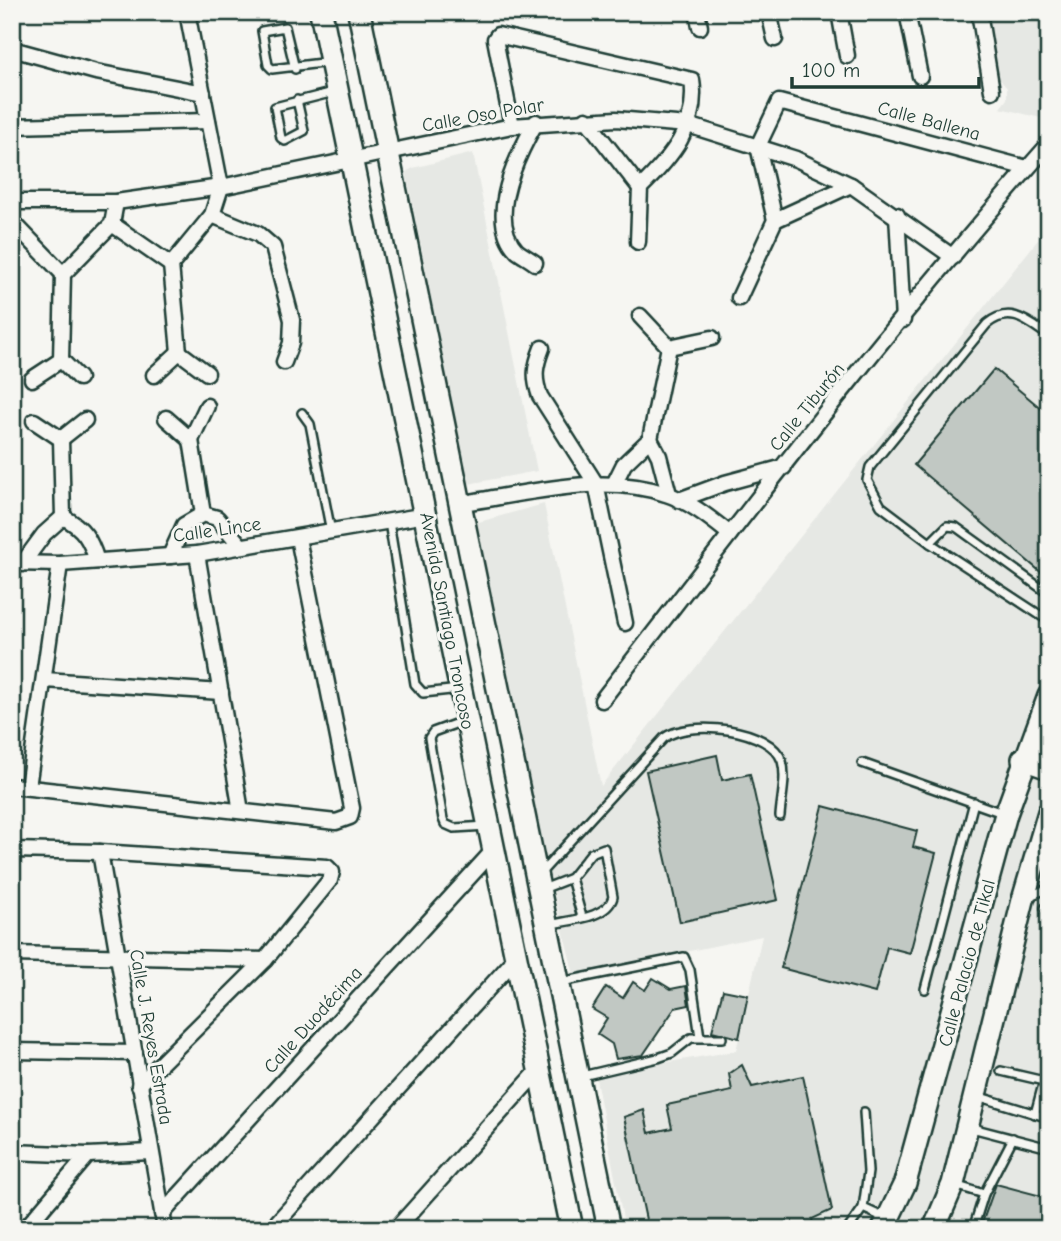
<svg xmlns="http://www.w3.org/2000/svg" width="1061" height="1241" viewBox="0 0 1061 1241" font-family="'Comic Neue',sans-serif">
	<style>
		.built { fill: #e6e8e4 }
		.building { fill: #c1c8c3; stroke: #1f3d34; stroke-width: 2 }
		.lines { fill: none; stroke-linecap: round; stroke-linejoin: round }
		.lane-casing { stroke: #1f3d34; stroke-width: 12 }
		.street-casing { stroke: #1f3d34; stroke-width: 19 }
		.secondary-casing { stroke: #1f3d34; stroke-width: 26 }
		.lane { stroke: #f6f6f2; stroke-width: 7 }
		.street { stroke: #f6f6f2; stroke-width: 14 }
		.secondary { stroke: #f6f6f2; stroke-width: 21 }
		.labels { text-anchor: middle; dominant-baseline: central; stroke-width: 6; stroke-linejoin: round; paint-order: stroke }
		.street-label { font-size: 19px; fill: #1f3d34; stroke: #f6f6f2 }
	</style>
	<rect width="100%" height="100%" fill="#f6f6f2"/>
	<filter id="ink" filterUnits="userSpaceOnUse"><feTurbulence type="fractalNoise" baseFrequency=".0143" numOctaves="2"/><feDisplacementMap in="SourceGraphic" scale="14" xChannelSelector="R" yChannelSelector="G"/><feConvolveMatrix kernelMatrix="1 2 1 2 8 2 1 2 1" color-interpolation-filters="sRGB"/></filter>
	<g filter="url(#ink)">
		<g class="built">
			<path d="M985,12H1049V120L1000,108L1007,99V88L998,77Z"/>
			<path d="M473,153L537,471L468,484L406,172L413,168Z"/>
			<path d="M1049,226V1229H625L595,1074L736,1051L762,936L574,975L545,856L475,523L544,504L601,786Z"/>
		</g>
		<g class="building">
			<path d="M994,369L1049,415V579L914,465Z"/>
			<path d="M717,755L722,780L750,774L778,900L680,922L646,771Z"/>
			<path d="M823,806L917,831L913,847L936,853L910,953L887,947L875,993L781,968Z"/>
			<path d="M653,978L671,989L686,986L689,1005L675,1008L643,1055L616,1059L612,1044L597,1034L607,1018L592,1009L606,987L623,998L633,982L645,990Z"/>
			<path d="M723,990L748,995L739,1038L712,1031Z"/>
			<path d="M742,1065L752,1087L803,1076L832,1210L812,1219L814,1229H648L624,1117L644,1110L649,1133L672,1128L667,1105L732,1091L729,1074Z"/>
			<path d="M996,1184L1049,1198V1229H980Z"/>
		</g>
		<g class="lines">
			<defs>
				<g id="lane">
					<path d="M295,69L285,27L262,31L268,65L272,69L330,62"/>
					<path d="M297,100L304,131L285,141L281,138L275,107L334,92"/>
					<path d="M1049,336C1027,321 1010,305 987,324L870,467L867,480L881,506L930,543L1049,621"/>
					<path d="M302,413L310,424L331,532"/>
					<path d="M389,522L415,684L423,693L460,689"/>
					<path d="M930,543L947,526L956,527L1049,594"/>
					<path d="M463,721L433,732L429,738L443,819L445,824L454,828L487,826"/>
					<path d="M862,763L1005,814"/>
					<path d="M539,875L664,738C689,719 771,728 782,761C787,777 781,799 780,816"/>
					<path d="M571,878L582,917"/>
					<path d="M543,889L571,878L591,853L604,848L613,897C607,919 568,920 548,925"/>
					<path d="M1030,896L1049,888"/>
					<path d="M1045,908L1049,909"/>
					<path d="M561,982L684,957L690,970L700,1037"/>
					<path d="M925,989L974,802"/>
					<path d="M1001,1071L1044,1081"/>
					<path d="M582,1076L658,1058L672,1053L691,1038H722"/>
					<path d="M977,1096L1049,1118"/>
					<path d="M1035,1114L1049,1062"/>
					<path d="M968,1127L1049,1148"/>
					<path d="M955,1185L984,1194"/>
					<path d="M863,1208L868,1172L864,1112"/>
					<path d="M848,1229L863,1208L885,1218"/>
					<path d="M973,1229L984,1194L1013,1138"/>
				</g>
				<g id="street">
					<path d="M697,12L700,27"/>
					<path d="M769,12L775,39"/>
					<path d="M839,12L847,56"/>
					<path d="M907,12L920,76"/>
					<path d="M979,12L992,91"/>
					<path d="M12,49L96,72L203,93"/>
					<path d="M586,119L640,188"/>
					<path d="M12,126L208,121"/>
					<path d="M512,126L495,39L498,35L692,80C699,126 670,159 640,188L638,242"/>
					<path d="M12,202H116L221,187L512,126L616,119L688,125L796,159L851,185L953,257"/>
					<path d="M212,215L258,234L273,247L292,320L291,343L284,362"/>
					<path d="M897,215L903,320"/>
					<path d="M775,220L851,185"/>
					<path d="M12,221L63,274"/>
					<path d="M112,224L171,265L212,215L221,187L187,12"/>
					<path d="M535,263C530,259 522,255 517,251C485,218 518,154 536,122"/>
					<path d="M171,265L179,352"/>
					<path d="M739,298L775,220L758,146L779,102L1027,168"/>
					<path d="M669,347L712,338"/>
					<path d="M542,348C535,366 533,377 540,396L596,484L625,623"/>
					<path d="M154,375L179,352L207,373"/>
					<path d="M79,378L61,360L63,274L112,224L116,202"/>
					<path d="M32,379L61,360"/>
					<path d="M166,418L191,440L207,406"/>
					<path d="M34,421L61,439"/>
					<path d="M61,439L63,517"/>
					<path d="M61,439L85,420"/>
					<path d="M650,439L659,456L669,494"/>
					<path d="M191,440L203,514"/>
					<path d="M614,484L624,464L650,439L669,347L640,316"/>
					<path d="M679,500L725,483L784,467"/>
					<path d="M462,503C528,494 601,472 666,494C689,501 711,519 730,534"/>
					<path d="M63,517C84,528 90,539 97,561"/>
					<path d="M197,554L241,811"/>
					<path d="M170,556L184,525L203,514L217,518L241,546"/>
					<path d="M12,563L60,564L197,554L426,515"/>
					<path d="M22,564L44,534L63,517"/>
					<path d="M45,680L221,692"/>
					<path d="M602,700C747,512 891,322 1049,144"/>
					<path d="M12,786L336,822L350,817L352,808L298,538"/>
					<path d="M28,787L60,564"/>
					<path d="M12,850L100,852L327,867L332,872L330,880L265,960L139,1085"/>
					<path d="M100,852L165,1229"/>
					<path d="M12,954L265,960"/>
					<path d="M12,1051L135,1053"/>
					<path d="M12,1152L88,1155L151,1152"/>
					<path d="M162,1214L493,851"/>
					<path d="M25,1229L88,1155"/>
					<path d="M271,1229L516,958"/>
					<path d="M396,1229L538,1071"/>
				</g>
				<g id="secondary">
					<path d="M321,12L572,1229"/>
					<path d="M359,12L609,1229"/>
					<path d="M1023,759L1049,768"/>
					<path d="M883,1229L905,1183L1006,814L1049,696"/>
					<path d="M934,1229L953,1184L1023,900L1049,812"/>
				</g>
			</defs>
			<use href="#lane" class="lane-casing"/>
			<use href="#street" class="street-casing"/>
			<use href="#secondary" class="secondary-casing"/>
			<use href="#lane" class="lane"/>
			<use href="#street" class="street"/>
			<use href="#secondary" class="secondary"/>
		</g>
	</g>
	<g class="labels">
		<g class="street-label">
			<text transform="translate(483 115) rotate(-10)">Calle Oso Polar</text>
			<text transform="translate(929 121) rotate(15)">Calle Ballena</text>
			<text transform="translate(807 407) rotate(-51)">Calle Tiburón</text>
			<text transform="translate(217 530) rotate(-8)">Calle Lince</text>
			<text transform="translate(447 621) rotate(79)">Avenida Santiago Troncoso</text>
			<text transform="translate(967 963) rotate(-75)">Calle Palacio de Tikal</text>
			<text transform="translate(313 1020) rotate(-48)">Calle Duodécima</text>
			<text transform="translate(151 1037) rotate(80)">Calle J. Reyes Estrada</text>
		</g>
	</g>
	<rect width="1061" height="1241" fill="none" stroke="#f6f6f2" stroke-width="42"/>
	<rect x="21" y="21" width="1019" height="1199" fill="none" stroke="#1f3d34" stroke-width="2.5" filter="url(#ink)"/>
	<path d="M792 77v10h187v-10" fill="none" stroke="#1f3d34" stroke-width="3.5"/>
	<text x="802" y="77" font-size="21" fill="#1f3d34" stroke="#f6f6f2" stroke-width="5" paint-order="stroke">100 m</text>
</svg>
